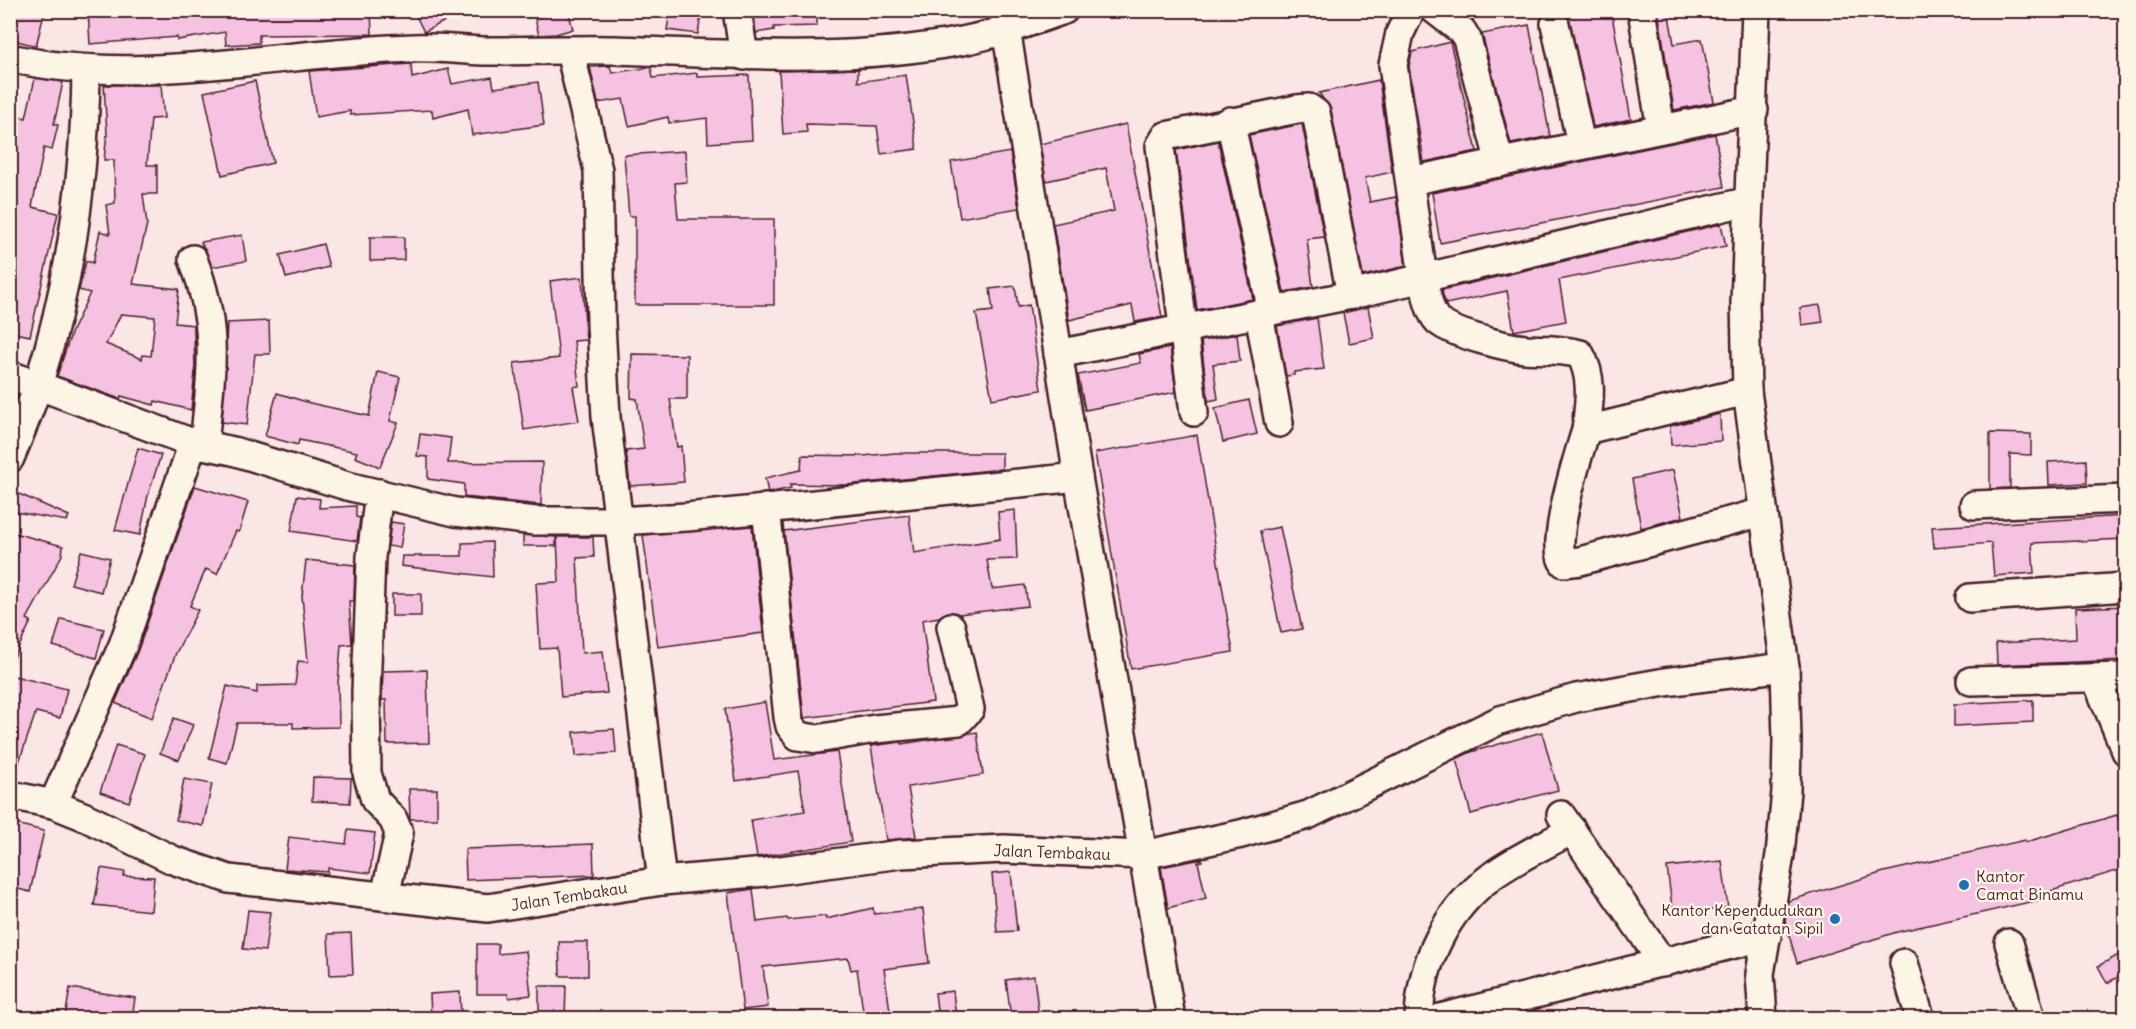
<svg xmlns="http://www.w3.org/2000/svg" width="2136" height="1029" viewBox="0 0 2136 1029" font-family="Delius,sans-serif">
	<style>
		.building { fill: #f5c2e2; stroke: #4a1f2b; stroke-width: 1.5; fill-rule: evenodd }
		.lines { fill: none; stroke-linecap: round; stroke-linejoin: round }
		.minor-casing { stroke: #4a1f2b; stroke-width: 32 }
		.minor { stroke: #fcf5e5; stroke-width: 27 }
		.poi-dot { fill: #1f6fb2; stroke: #fcf5e5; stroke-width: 2 }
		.labels { text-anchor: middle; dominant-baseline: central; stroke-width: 4.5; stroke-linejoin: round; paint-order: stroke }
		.street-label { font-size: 16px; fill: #4a1f2b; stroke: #fcf5e5 }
		.poi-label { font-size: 16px; fill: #4a1f2b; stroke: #fcf5e5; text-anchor: start }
	</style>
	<rect width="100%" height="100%" fill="#fae6e4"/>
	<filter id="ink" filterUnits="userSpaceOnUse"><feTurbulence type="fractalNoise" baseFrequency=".0167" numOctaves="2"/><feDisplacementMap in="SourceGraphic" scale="12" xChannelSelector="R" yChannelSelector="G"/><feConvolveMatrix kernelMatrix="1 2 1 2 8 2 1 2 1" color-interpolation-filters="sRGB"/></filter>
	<g filter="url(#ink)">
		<g class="building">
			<path d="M10,10H45L36,46L10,39Z"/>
			<path d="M88,10H371L372,34L259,35V43L226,45L225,32L177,40V37L90,44Z"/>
			<path d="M413,10H466L424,32Z"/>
			<path d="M542,10H568L573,29L556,34L539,35L535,19L543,16Z"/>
			<path d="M670,10H702L698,34L667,30Z"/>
			<path d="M753,10H817V26L774,27V30L756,33Z"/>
			<path d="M1581,10H1611L1631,119L1593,127L1570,21L1566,13Z"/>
			<path d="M1658,10H1668L1674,44L1702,39L1714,102L1674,110Z"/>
			<path d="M1529,25L1550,136L1511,144L1482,34Z"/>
			<path d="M1450,42L1477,151L1424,162L1409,66L1412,52Z"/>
			<path d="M411,64L412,78L448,69L452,84L492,77L494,88L538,82L544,125L472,135L468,109L433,118L432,110L350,115V111L316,117L309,71Z"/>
			<path d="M610,66L612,73L651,67L653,78L697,73V77L749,75L752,140L708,143L707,118L669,123L668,117L629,126L623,99L598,103L590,67Z"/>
			<path d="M858,69V82L906,75L917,149L881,154L877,126L806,124L807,132L783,134L779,71Z"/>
			<path d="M35,78L63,82L54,124L58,125L52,150L44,148L32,207L58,213L30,336L10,332V123L13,115L26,118Z"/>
			<path d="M1379,80L1392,172L1365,178L1370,202L1396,197L1406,266L1363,276L1331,110L1319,93Z"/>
			<path d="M255,81L273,163L222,175L204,92Z"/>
			<path d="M104,85H161L164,118L151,119L147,165H157V194H143L147,224L133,284L179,289L175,323L194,325V331L195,372L191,410L155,401L154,405L121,396L120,399L57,376L72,331L90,293L79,290L86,261L93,263L100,231L110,234L106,205L115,203L114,160H104L107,134ZM121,314L155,317L151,356L143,355L142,359L106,344Z"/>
			<path d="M1126,124L1162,317L1135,322L1132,305L1069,320L1053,224L1114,211L1106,168L1046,181L1040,144Z"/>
			<path d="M1302,124L1324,237L1307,239L1313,287L1284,292L1249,135Z"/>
			<path d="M1715,134L1724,187L1440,243L1432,193Z"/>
			<path d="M1218,141L1253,299L1197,310L1176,150Z"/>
			<path d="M685,151L687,182L675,183L678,219H774V305H635V216H629L624,155Z"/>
			<path d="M1010,152L1019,208L960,218L951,162Z"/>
			<path d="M1721,224L1726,246L1559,280L1566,321L1514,331L1507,291L1446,304L1443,296L1442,290Z"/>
			<path d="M242,235L246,261L212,267L201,242Z"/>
			<path d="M370,237H404V260L370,261Z"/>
			<path d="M323,244L329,267L286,278L280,255Z"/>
			<path d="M582,277L586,340L574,341L579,386L573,387L579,421L524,430L514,363L559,358L550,281Z"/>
			<path d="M1015,286L1018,307L1029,305L1041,390L992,399L976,313L993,311L990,289Z"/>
			<path d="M1820,305L1823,322L1802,325L1800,308Z"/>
			<path d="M1368,307L1374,338L1349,343L1343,313Z"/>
			<path d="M1317,318L1324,369L1294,372V375L1286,376L1277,326Z"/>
			<path d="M269,321L270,354H255L247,425L222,422L227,323Z"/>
			<path d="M1237,334L1240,361L1213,364L1218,399L1208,401L1201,341Z"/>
			<path d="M1170,348L1176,392L1085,410L1078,375L1141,363L1139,354Z"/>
			<path d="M632,354L687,355V399H670L677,447L681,446L684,482L630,486L626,451L644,449L637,399L631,398Z"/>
			<path d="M378,372L400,377L390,421L398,423L380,467L355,457L357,452L299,440L298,445L265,436L277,393L310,403L369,416Z"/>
			<path d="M1249,400L1257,434L1223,442L1215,408Z"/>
			<path d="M1720,414L1721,441L1671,445L1670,426Z"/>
			<path d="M1990,433L2031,434V455L2010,454V488L1990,489Z"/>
			<path d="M420,434L451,438L448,463L542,462L541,505L464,497V484L428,479V457L417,456Z"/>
			<path d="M1197,435L1233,652L1131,669L1095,453Z"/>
			<path d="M138,448L161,455L148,495L140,535L115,530Z"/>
			<path d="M895,453H1002V469L846,485L790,484L791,488L768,493L765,478L801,470L802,455L863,456Z"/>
			<path d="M2086,460L2087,483L2049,485L2048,462Z"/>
			<path d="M1673,470L1683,517L1641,528L1632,479Z"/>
			<path d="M195,486L248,502L239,532L236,531L217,574L206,569L190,606L198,610L176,653L152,718L115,703L138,650Z"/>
			<path d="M10,490L69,516L67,521L10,511Z"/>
			<path d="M297,496L320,499L319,508L356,506V517L360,518L357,541L291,531Z"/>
			<path d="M1015,510L1017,559L987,560L992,589L1025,585L1028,606L959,614L948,612L939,617L922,620L933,702L804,718L784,531L909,515L914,553L1000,539L998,512Z"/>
			<path d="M2126,516V539L2032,543L2034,573L1994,576L1991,543L1934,548L1932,527Z"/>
			<path d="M391,522L404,524L400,548L388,546Z"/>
			<path d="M752,526L763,633L658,647L643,535Z"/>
			<path d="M1280,527L1302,629L1281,633L1260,531Z"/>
			<path d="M10,532L63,546L62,555L27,619L31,621L10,666Z"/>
			<path d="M523,535L556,537V546H523Z"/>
			<path d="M557,537H593L594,557L577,558L582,653L603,651L607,693L561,697L557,648L540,649L536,583L559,582Z"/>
			<path d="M492,542L493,577L401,566L402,556H462V543Z"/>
			<path d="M81,551L110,558L101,592L71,584Z"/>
			<path d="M306,560L355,565L354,601H349L352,644L341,645L338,684L339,727L293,728V723H237L227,763L209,758L227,686L257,693V686L295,685L298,661L308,662L302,596Z"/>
			<rect x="392" y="594" width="29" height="22"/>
			<path d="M2126,606V660L1997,665L1996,643L2076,639L2075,608Z"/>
			<path d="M61,619L104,629L96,658L53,646Z"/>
			<path d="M427,670L429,743L387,744L386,700H382L383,671Z"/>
			<path d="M10,675L67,689L60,718L36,712L13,780L10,779Z"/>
			<path d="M2033,700V722L1954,726V704Z"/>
			<path d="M765,702L774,760L837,752L851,842L757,857L751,820L805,811L798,771L736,781L725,709Z"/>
			<path d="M174,718L193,725L179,760L160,753Z"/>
			<path d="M614,729L616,753L576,756L574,732Z"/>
			<path d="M977,732L983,775L908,787L916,837L886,840L871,746L901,742L902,744Z"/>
			<path d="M1542,732L1558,790L1471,814L1456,759L1471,752Z"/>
			<path d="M116,745L145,754L129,802L100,792Z"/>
			<path d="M313,777L351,778L350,803L312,801Z"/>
			<path d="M184,779L212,784L203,826L176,820Z"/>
			<path d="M409,789H437V819H410Z"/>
			<path d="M2117,815L2126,843V868L2038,895L2039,900L1897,932L1797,963L1785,921L1788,901L1884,872L2025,840L2026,842Z"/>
			<path d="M16,824L44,831L30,892L10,887V846Z"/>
			<path d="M348,830L375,833L370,873L328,868V872L285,869L289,837L346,844Z"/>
			<path d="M593,844L594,875L466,880L465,849Z"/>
			<path d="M1202,859V861L1198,862L1206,898L1168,908L1161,867Z"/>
			<path d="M1722,861L1728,908L1673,915L1667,867Z"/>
			<path d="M101,868L125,872L124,876L154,877L151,911L94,905Z"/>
			<path d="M1011,872L1017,931L997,932L992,874Z"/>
			<path d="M753,889L757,922L787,918L788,920L826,916V919L873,908L874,914L923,909L929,963L884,969L891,1018H864L857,969L851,970L848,958L763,967L768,1007L743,1010L728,893Z"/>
			<path d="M248,910L270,912L265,951L243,949Z"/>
			<path d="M351,933L353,974L330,975L328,934Z"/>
			<path d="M559,942H588V976H560Z"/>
			<path d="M477,944H498V954L526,951L531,995L509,998L508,994H477Z"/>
			<path d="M2126,951V973L2107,983L2098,966Z"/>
			<path d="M1034,976L1039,1018H1011L1006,980Z"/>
			<path d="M539,986H566L565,1018H539Z"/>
			<path d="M70,988L135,998L132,1018H65Z"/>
			<path d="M953,991L956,1018H938L935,993Z"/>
			<path d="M460,992L461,1018H431L430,994Z"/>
		</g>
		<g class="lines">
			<defs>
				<g id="minor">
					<path d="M737,10L744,56"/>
					<path d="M1003,10L1078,477L1171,1018"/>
					<path d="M1411,10L1400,33L1393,65L1423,277C1426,290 1428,311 1438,321C1453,334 1505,347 1525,349C1544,350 1562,349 1580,354C1594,378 1589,403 1586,430L1747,391"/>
					<path d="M1435,10L1462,31L1467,39L1500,163"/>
					<path d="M1642,10L1661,129"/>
					<path d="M1756,10L1745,303L1747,391L1785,667L1787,740L1786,791L1780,855L1760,974L1763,1018"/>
					<path d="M1555,24L1581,144"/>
					<path d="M570,51L598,170L601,324L606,417L662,881"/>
					<path d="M10,58C142,88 280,51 414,48C437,47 460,50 483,51C527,51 572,49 616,50C732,54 847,63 962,41C997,34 1030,22 1064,10"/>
					<path d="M1230,121L1272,311"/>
					<path d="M1410,181L1754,110"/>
					<path d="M193,259C220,330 211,372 204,445"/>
					<path d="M1259,314L1279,423"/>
					<path d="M1058,354L1351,295L1749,201"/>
					<path d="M10,375L193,443L233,451L347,486L455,512L535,521H617L687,517L1078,477"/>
					<path d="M1194,412L1160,146L1166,136L1297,109L1309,108L1316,113L1351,295"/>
					<path d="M1586,430C1579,453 1549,546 1564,563L1580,561L1763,512"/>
					<path d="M10,458C20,434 30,410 38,385C70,285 85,175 86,70"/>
					<path d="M379,493L371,557L366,692L367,773L375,800L393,819L399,833L385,896"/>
					<path d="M1974,505L2126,499"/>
					<path d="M766,508L788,717L790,726L798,736L817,739L875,729L959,721L970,709L951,627"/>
					<path d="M1970,598L2126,587"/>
					<path d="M2096,679L2126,751"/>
					<path d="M1971,681L2126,677"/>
					<path d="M10,795L53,804L83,816L173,860L229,879L488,908L662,881L766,872L901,854L1004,849L1143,855L1241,834L1308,815L1500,720L1576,698L1665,682L1785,667"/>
					<path d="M53,804L123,645L193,443"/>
					<path d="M1561,815L1663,963"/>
					<path d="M2009,943L2031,1018"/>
					<path d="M1904,963L1920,1018"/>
					<path d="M1419,1018C1421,962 1446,910 1492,876C1516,858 1546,845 1572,830"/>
					<path d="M1440,1018L1767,936"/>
				</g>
			</defs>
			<use href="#minor" class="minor-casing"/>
			<use href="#minor" class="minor"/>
		</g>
	</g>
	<g class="poi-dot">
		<circle cx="1964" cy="885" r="6"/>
		<circle cx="1835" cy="919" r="6"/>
	</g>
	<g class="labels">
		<g class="street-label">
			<text transform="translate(1052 852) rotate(2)">Jalan Tembakau</text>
			<text transform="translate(569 896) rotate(-9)">Jalan Tembakau</text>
		</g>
		<g class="poi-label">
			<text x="1976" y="876">Kantor<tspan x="1976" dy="18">Camat Binamu</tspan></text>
			<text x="1823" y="910" text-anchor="end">Kantor Kependudukan<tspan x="1823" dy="18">dan Catatan Sipil</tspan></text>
		</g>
	</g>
	<rect width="2136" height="1029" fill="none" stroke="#fcf5e5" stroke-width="36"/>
	<rect x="18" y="18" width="2100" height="993" fill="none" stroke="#4a1f2b" stroke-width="2" filter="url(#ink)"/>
</svg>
